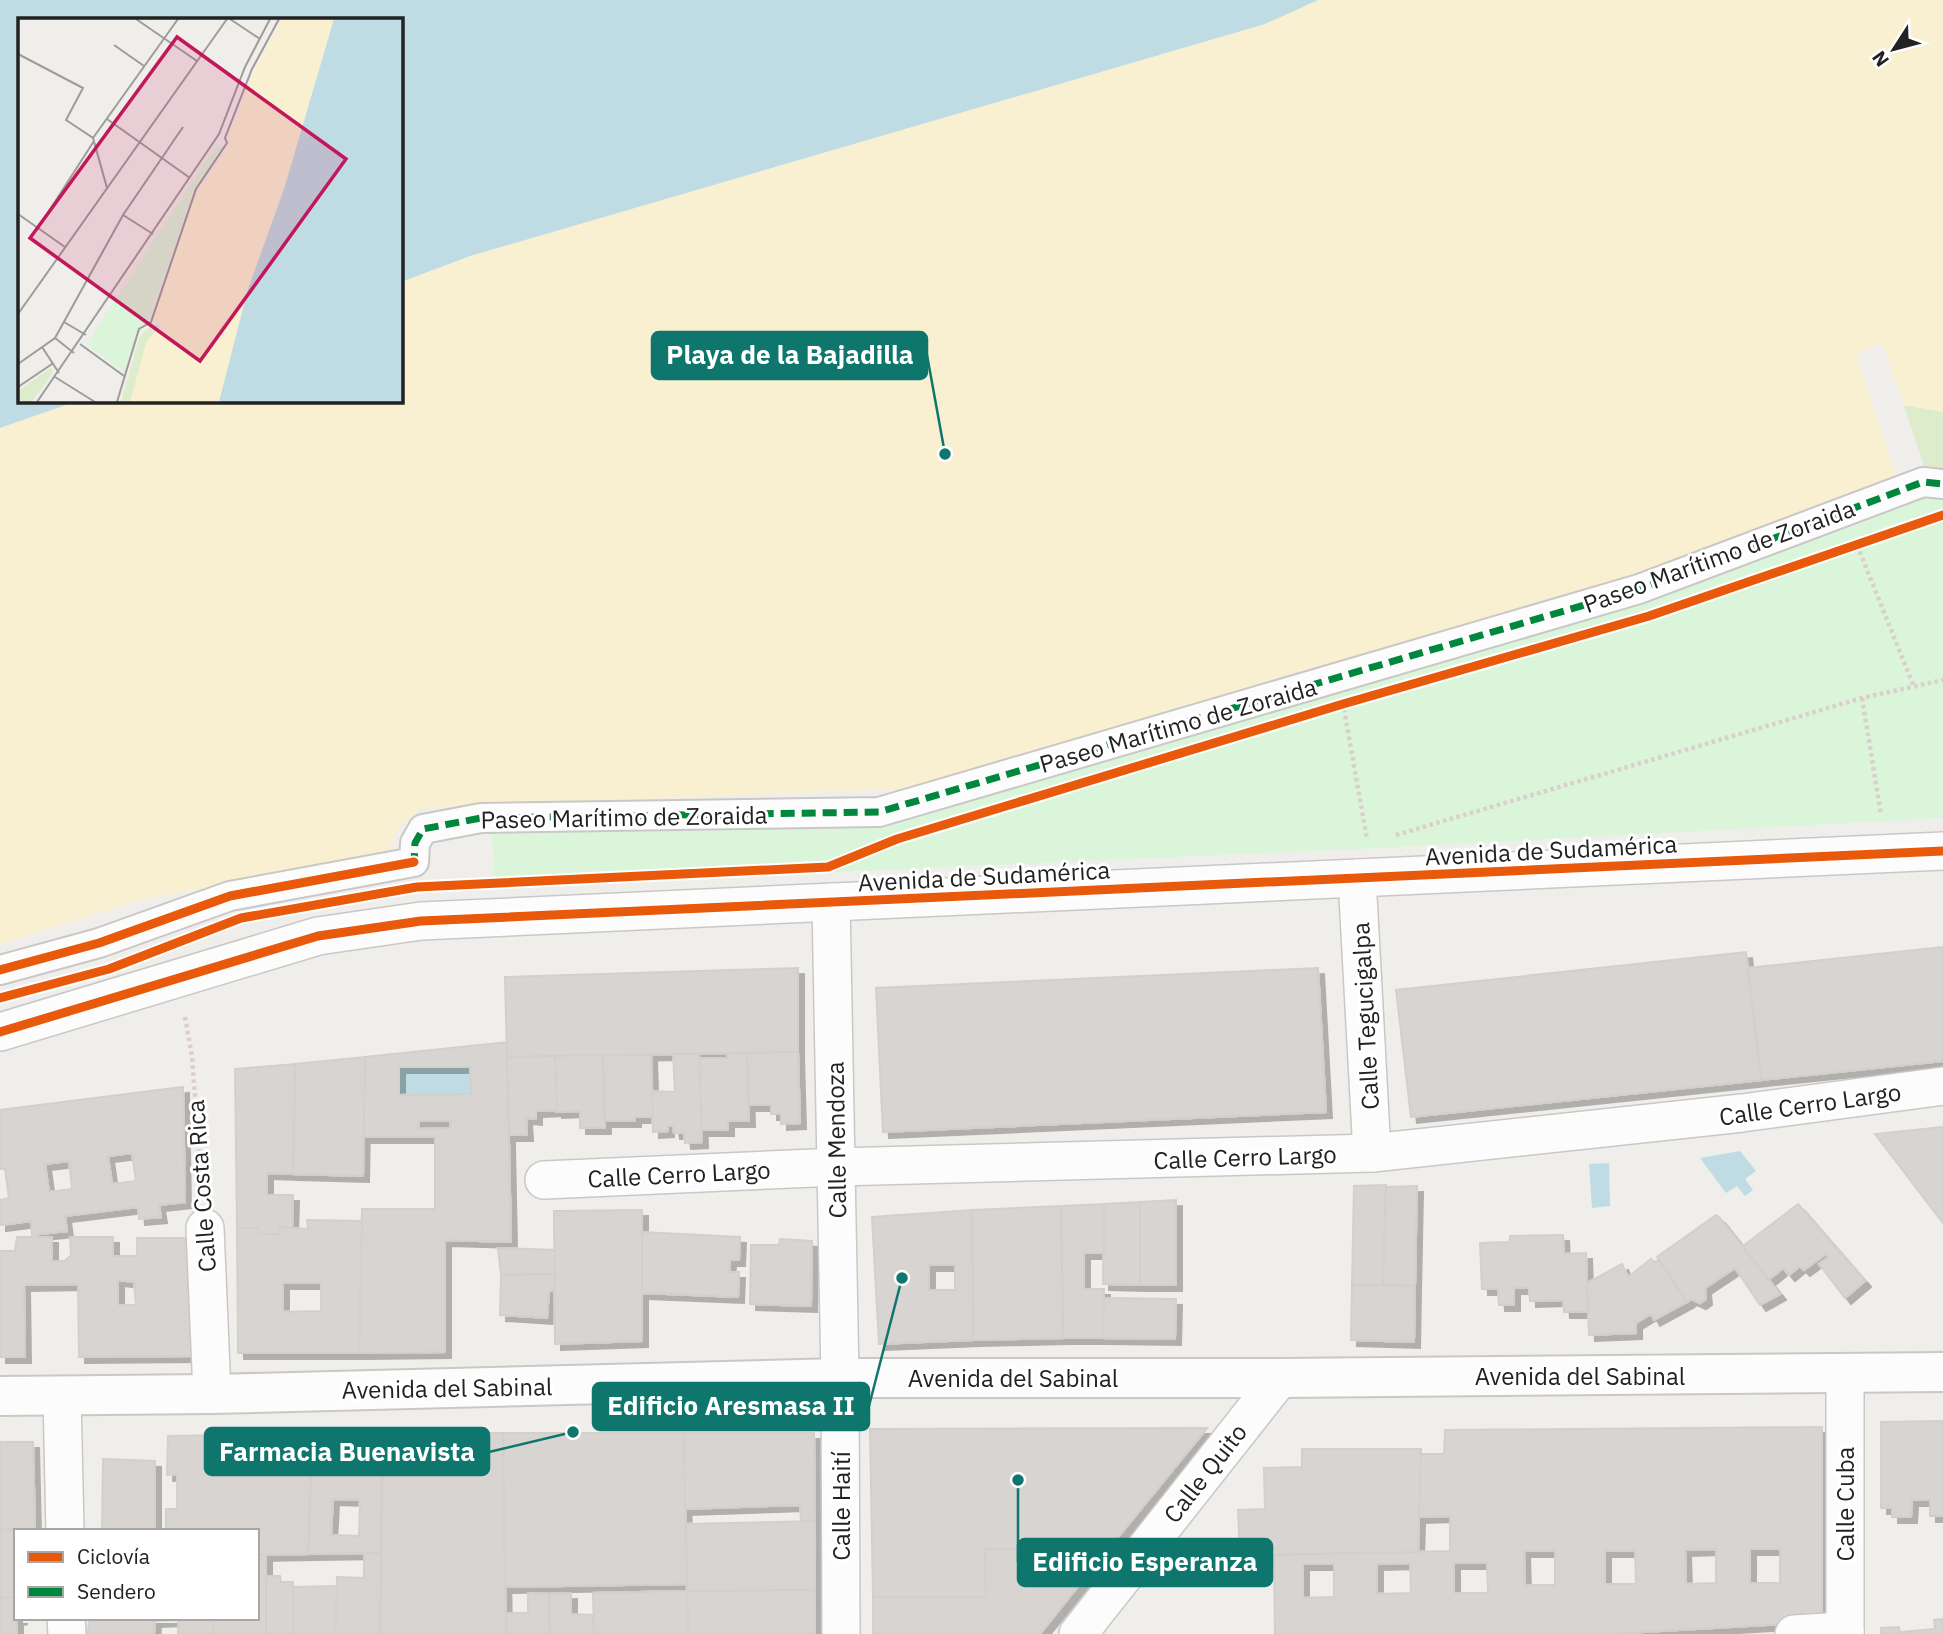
<svg xmlns="http://www.w3.org/2000/svg" width="1943" height="1634" viewBox="0 0 1943 1634" font-family="'IBM Plex Sans',sans-serif">
	<style>
		.grass { fill: #ddeccb }
		.sand { fill: #f8f0d0 }
		.park { fill: #daf5da }
		.water { fill: #bfdbe3 }
		.building { fill: #d7d4d2; stroke: #d3d0cc; stroke-width: 2; fill-rule: evenodd; filter: url(#shadow) }
		.lines { fill: none; stroke-linecap: round; stroke-linejoin: round }
		.pedestrian-casing { stroke: #c9c8c7; stroke-width: 32 }
		.minor-casing { stroke: #c9c8c7; stroke-width: 40 }
		.tertiary-casing { stroke: #c9c8c7; stroke-width: 42 }
		.path { stroke: #dccecd; stroke-width: 4.5; stroke-dasharray: 3.5 3.5; stroke-linecap: butt }
		.pedestrian { stroke: #fdfcfc; stroke-width: 28 }
		.minor { stroke: #fdfcfc; stroke-width: 37 }
		.tertiary { stroke: #fdfcfc; stroke-width: 38 }
		.quiet { stroke: #00873e; stroke-width: 7; stroke-dasharray: 14 7; stroke-linecap: butt }
		.cycleway-casing { stroke: #fff; stroke-width: 13 }
		.cycleway { stroke: #e8590c; stroke-width: 9 }
		.labels { text-anchor: middle; dominant-baseline: central; stroke-width: 6; stroke-linejoin: round; paint-order: stroke }
		.street-label { font-size: 24px; fill: #222; stroke: #fff }
		.inset-road { fill: none; stroke: #9e9c9b; stroke-width: 2 }
		.view { fill: #c2185b; fill-opacity: 0.15; stroke: #c2185b; stroke-width: 3.5 }
		.inset-edge { fill: none; stroke: #222; stroke-width: 3.5 }
		.leader { fill: none; stroke: #0f766e; stroke-width: 2.5 }
		.callout-dot { fill: #0f766e; stroke: #fff; stroke-width: 2.5 }
		.callout { fill: #0f766e; stroke: #0f766e; stroke-width: 2.5 }
		.callout-label { font-size: 26px; text-anchor: middle; font-weight: bold; fill: #fff }
	</style>
	<defs>
		<filter id="shadow"><feDropShadow dx="6" dy="6" stdDeviation="0" flood-color="#0004"/></filter>
	</defs>
	<rect width="100%" height="100%" fill="#f0eeeb"/>
	<path class="grass" d="M1904,405L1943,412V468L1925,469Z"/>
	<path class="sand" d="M1318,0H1943V412L1904,405L1882,343L1856,354L1897,479L1656,569L921,788L421,808L397,829L389,850L133,902L0,944V428L77,401H401V282L470,256L1265,24Z"/>
	<path class="park" d="M1931,493L1943,495V818L1381,848L494,887L492,829L912,816L1659,598Z"/>
	<g class="water">
		<path d="M0,0H1318L1265,24L470,256L401,282V19H19V401H77L0,428Z"/>
		<path d="M470,1067L471,1094L399,1095L400,1068Z"/>
		<path d="M1740,1151L1756,1171L1745,1179L1753,1190L1745,1196L1737,1186L1726,1193L1700,1158Z"/>
		<path d="M1609,1163L1610,1206L1592,1208L1589,1164Z"/>
	</g>
	<g class="building">
		<path d="M1943,947V1061L1761,1080L1748,968Z"/>
		<path d="M1746,952L1761,1080L1411,1117L1396,990Z"/>
		<path d="M798,968V1052L507,1057L505,977Z"/>
		<path d="M1318,968L1326,1112L883,1132L876,988Z"/>
		<path d="M507,1042L511,1242L445,1240V1352L359,1353L362,1209H435V1137H363L365,1057ZM399,1067H470L471,1094L399,1095ZM419,1121H451L450,1128L419,1129Z"/>
		<path d="M798,1052L800,1123L781,1124V1114H771V1105H749L747,1053Z"/>
		<path d="M727,1053H747L749,1121H728V1130H701L699,1058H727Z"/>
		<path d="M673,1054H699L702,1142L685,1143L684,1133H674L673,1126H668V1131L653,1132L652,1091L675,1092Z"/>
		<path d="M603,1055L605,1128H580V1111L556,1112L555,1056Z"/>
		<path d="M603,1055H651L653,1117H635V1121H605Z"/>
		<path d="M555,1056L557,1110L536,1111V1119L526,1118L527,1135H509L507,1057Z"/>
		<path d="M365,1057L363,1176L293,1174L295,1064Z"/>
		<path d="M295,1064L293,1174L267,1173V1195H293L292,1228L280,1227V1234H259V1228H237L235,1069Z"/>
		<path d="M183,1087L185,1202L159,1205L161,1217L139,1219L138,1207L65,1216L67,1231L32,1235L31,1221L0,1225V1200L9,1198L5,1169H0V1110ZM132,1153L136,1181L112,1184L108,1156ZM69,1161L72,1189L49,1192L45,1164Z"/>
		<path d="M1943,1127V1223L1875,1134Z"/>
		<path d="M1386,1185L1383,1285H1352L1354,1186Z"/>
		<path d="M1417,1186L1415,1286L1383,1285L1386,1187Z"/>
		<path d="M1176,1200V1285H1140V1202Z"/>
		<path d="M1140,1202V1285L1103,1284L1104,1204Z"/>
		<path d="M1104,1204V1253H1084V1289H1104L1103,1338H1063L1061,1206Z"/>
		<path d="M1798,1204L1865,1281L1845,1298L1819,1264L1829,1257L1826,1254L1804,1270L1800,1266L1789,1275L1783,1268L1768,1280L1742,1247Z"/>
		<path d="M1061,1206L1063,1338L973,1340L972,1210Z"/>
		<path d="M642,1210V1341L555,1344L554,1211Z"/>
		<path d="M972,1210L973,1340L879,1344L872,1217ZM929,1265H955V1290H929Z"/>
		<path d="M1716,1215L1719,1217L1780,1294L1760,1305L1735,1268L1705,1288L1706,1299L1700,1303L1691,1299L1687,1302L1657,1257Z"/>
		<path d="M307,1220L362,1221L359,1353H238L237,1228H259V1234H280V1227L308,1229ZM283,1283H321V1311L283,1312Z"/>
		<path d="M642,1232L740,1237L739,1260H730L729,1272H739L738,1297L642,1293Z"/>
		<path d="M1563,1235L1564,1254L1586,1253L1588,1312H1564L1563,1300L1530,1301L1529,1288H1514V1305H1499L1498,1289H1482L1480,1243L1510,1242V1236Z"/>
		<path d="M17,1237H52V1261H65L71,1255L70,1237H113V1256H137V1238H190L192,1356L79,1357L78,1284L24,1285L25,1357H0V1251H15ZM118,1280L134,1282L136,1305H118Z"/>
		<path d="M780,1239L812,1241L811,1306L750,1304L751,1245H779Z"/>
		<path d="M498,1248L555,1250V1274L501,1275Z"/>
		<path d="M1651,1259L1655,1262L1659,1260L1687,1302L1654,1320L1651,1314L1636,1323V1333L1589,1335L1587,1283L1622,1264L1628,1277Z"/>
		<path d="M555,1274V1290L549,1291L547,1318L500,1315L501,1275Z"/>
		<path d="M1352,1285L1415,1286L1414,1342L1351,1340Z"/>
		<path d="M1104,1298L1176,1299L1175,1339L1103,1338Z"/>
		<path d="M1943,1421V1516H1930V1500H1912L1911,1517H1892V1508H1881V1422Z"/>
		<path d="M1822,1427V1622L1609,1634H1275L1274,1555L1450,1551V1516L1419,1517L1420,1454H1444L1445,1430ZM1716,1549V1583L1686,1584L1685,1550ZM1750,1549H1780V1583H1750ZM1524,1551H1555V1585H1525ZM1605,1551H1635L1636,1584H1605ZM1410,1563L1411,1593L1377,1594V1564ZM1454,1563H1487L1488,1593H1454ZM1303,1564H1334V1597L1303,1598Z"/>
		<path d="M1207,1428L1075,1590L1054,1578V1549H985L986,1597H873L870,1429Z"/>
		<path d="M383,1433L381,1553L308,1554L312,1434ZM333,1499L360,1500L359,1536L331,1535Z"/>
		<path d="M383,1433H503L506,1634H380Z"/>
		<path d="M503,1433H684L687,1584L505,1587Z"/>
		<path d="M684,1433H814L815,1521H801L800,1505L685,1509Z"/>
		<path d="M312,1434L308,1554L257,1555V1531H166V1509H177V1474L167,1475L168,1436Z"/>
		<path d="M0,1442H33L35,1529L0,1530Z"/>
		<path d="M1302,1449H1421L1418,1552L1240,1555L1238,1510L1265,1509L1264,1468L1302,1467Z"/>
		<path d="M103,1459L155,1461V1531H102Z"/>
		<path d="M815,1521V1590L687,1591L686,1524Z"/>
		<path d="M35,1529L16,1531V1597L0,1598V1530Z"/>
		<path d="M985,1549H1054V1578L1075,1590L1040,1634H873V1597H986Z"/>
		<path d="M381,1553L380,1634H335L337,1577L364,1578V1554Z"/>
		<path d="M257,1555H266V1634H213V1618H257Z"/>
		<path d="M266,1576H280L281,1582H293V1634H266Z"/>
		<path d="M337,1586L335,1634H293V1587Z"/>
		<path d="M815,1590V1634H688L687,1591Z"/>
		<path d="M687,1591L688,1634H594L593,1593Z"/>
		<path d="M528,1593L549,1594L550,1634H506V1613H528Z"/>
		<path d="M571,1593V1614L593,1615L594,1634H550L549,1594Z"/>
		<path d="M16,1597V1618H22L17,1619V1634H0V1598Z"/>
		<path d="M89,1618H213V1634H178V1620L155,1621L154,1634H88Z"/>
		<path d="M1943,1619V1634H1881V1628L1899,1627L1900,1632L1935,1629L1934,1620Z"/>
	</g>
	<g class="lines">
		<defs>
			<path id="pedestrian" d="M0,970L99,943L230,896L414,862L415,843L423,829L481,818L879,812L1639,589L1923,482L1943,484"/>
			<g id="minor">
				<path d="M1357,878L1372,1153"/>
				<path d="M831,902L840,1378L841,1634"/>
				<path d="M0,1032L318,936L421,921L1943,851"/>
				<path d="M544,1180L837,1167L1372,1153L1742,1113L1943,1086"/>
				<path d="M205,1228L212,1394"/>
				<path d="M1845,1374V1634"/>
				<path d="M62,1396L65,1531"/>
				<path d="M66,1618L67,1634"/>
				<path d="M1078,1634L1280,1378"/>
				<path d="M1794,1634L1845,1631"/>
			</g>
			<path id="tertiary" d="M0,1396L212,1394L840,1378H1280L1943,1372"/>
		</defs>
		<use href="#pedestrian" class="pedestrian-casing"/>
		<use href="#minor" class="minor-casing"/>
		<use href="#tertiary" class="tertiary-casing"/>
		<g class="path">
			<path d="M1857,545L1914,687"/>
			<path d="M1862,698L1881,815"/>
			<path d="M1344,709L1367,839"/>
			<path d="M1396,835L1862,698L1943,680"/>
			<path d="M185,1017L192,1057L202,1189"/>
		</g>
		<use href="#pedestrian" class="pedestrian"/>
		<use href="#minor" class="minor"/>
		<use href="#tertiary" class="tertiary"/>
		<path class="quiet" d="M409,863L414,862L415,843L423,829L481,818L879,812L1639,589L1923,482L1943,484"/>
		<defs>
			<g id="cycleway">
				<path d="M0,970L99,943L230,896L414,862"/>
				<path d="M0,998L109,969L241,918L417,887L828,867L897,839L1343,704L1649,616L1943,515"/>
				<path d="M0,1032L318,936L421,921L1943,851"/>
			</g>
		</defs>
		<use href="#cycleway" class="cycleway-casing"/>
		<use href="#cycleway" class="cycleway"/>
	</g>
	<g class="labels">
		<g class="street-label">
			<text transform="translate(1719 556) rotate(-20)">Paseo Marítimo de Zoraida</text>
			<text transform="translate(1178 725) rotate(-16)">Paseo Marítimo de Zoraida</text>
			<text transform="translate(624 817) rotate(-1)">Paseo Marítimo de Zoraida</text>
			<text transform="translate(1551 850) rotate(-3)">Avenida de Sudamérica</text>
			<text transform="translate(984 876) rotate(-3)">Avenida de Sudamérica</text>
			<text transform="translate(1365 1016) rotate(-93)">Calle Tegucigalpa</text>
			<text transform="translate(1810 1104) rotate(-8)">Calle Cerro Largo</text>
			<text transform="translate(836 1140) rotate(-91)">Calle Mendoza</text>
			<text transform="translate(1245 1157) rotate(-2)">Calle Cerro Largo</text>
			<text transform="translate(679 1174) rotate(-3)">Calle Cerro Largo</text>
			<text transform="translate(201 1186) rotate(-94)">Calle Costa Rica</text>
			<text x="1580" y="1376">Avenida del Sabinal</text>
			<text x="1013" y="1378">Avenida del Sabinal</text>
			<text transform="translate(447 1388) rotate(-1)">Avenida del Sabinal</text>
			<text transform="translate(1205 1473) rotate(-52)">Calle Quito</text>
			<text transform="translate(1845 1504) rotate(-90)">Calle Cuba</text>
			<text transform="translate(841 1506) rotate(-90)">Calle Haití</text>
		</g>
	</g>
	<g transform="translate(18 18)">
		<rect width="385" height="385" fill="#f0eeeb"/>
		<path d="M134,306L143,308L131,320L112,384H103L122,318ZM33,350L35,355L13,384L0,382V373Z" fill="#ddeccb"/>
		<path d="M264,1H316L266,171L230,271L201,384H112L128,325L143,308L151,310L135,302L177,178L213,124L211,118L237,50Z" fill="#f8f0d0"/>
		<path d="M199,126L205,130L175,175L131,304L123,307L106,354L68,326Z" fill="#daf5da"/>
		<path d="M316,1H385V384H201L230,271L266,171Z" fill="#bfdbe3"/>
		<path class="inset-road" d="M118,1L179,43M212,1L242,21M96,27L126,48M0,36L65,70L48,102L75,120L89,170M89,101L172,160M75,120L160,1M0,196L47,229M105,197L135,216M20,210L76,123M0,296L209,1M46,304L68,317M37,320L56,335M62,326L106,358M24,329L41,355M0,346L37,320L105,197L165,109M37,359L77,384M0,369L34,346M19,384L201,116L227,49L252,1M99,384L121,311L133,304L178,171L209,125L207,120L234,51L261,1"/>
		<path class="view" d="M159,19L328,141L182,343L12,220Z"/>
		<rect width="385" height="385" class="inset-edge"/>
	</g>
	<path class="leader" d="M945 454L927 355M902 1278L869 1406M573 1432L489 1452M1018 1480L1018 1562"/>
	<g class="callout-dot">
		<circle cx="945" cy="454" r="7"/>
		<circle cx="902" cy="1278" r="7"/>
		<circle cx="573" cy="1432" r="7"/>
		<circle cx="1018" cy="1480" r="7"/>
	</g>
	<g class="callout">
		<rect x="652" y="332" width="275" height="47" rx="7"/>
		<rect x="593" y="1383" width="276" height="47" rx="7"/>
		<rect x="205" y="1428" width="284" height="47" rx="7"/>
		<rect x="1018" y="1539" width="254" height="47" rx="7"/>
	</g>
	<g class="callout-label">
		<text x="790" y="364">Playa de la Bajadilla</text>
		<text x="731" y="1415">Edificio Aresmasa II</text>
		<text x="347" y="1461">Farmacia Buenavista</text>
		<text x="1145" y="1571">Edificio Esperanza</text>
	</g>
	<rect x="14" y="1529" width="245" height="91" fill="#ffffff" stroke="#a7a7a7" stroke-width="2"/>
	<rect x="28" y="1552" width="35" height="10" fill="#e8590c" stroke="#a7a7a7" stroke-width="2"/>
	<text x="77" y="1564" font-size="21" fill="#222222">Ciclovía</text>
	<rect x="28" y="1587" width="35" height="10" fill="#00873e" stroke="#a7a7a7" stroke-width="2"/>
	<text x="77" y="1599" font-size="21" fill="#222222">Sendero</text>
	<g transform="translate(1894 49) rotate(234)" stroke="#ffffff" stroke-width="5" paint-order="stroke">
	<path d="M0-5L12 26L0 18L-12 26Z" fill="#222222"/>
	<text y="-10" font-size="19" font-weight="bold" text-anchor="middle" fill="#222222">N</text>
	</g>
</svg>
